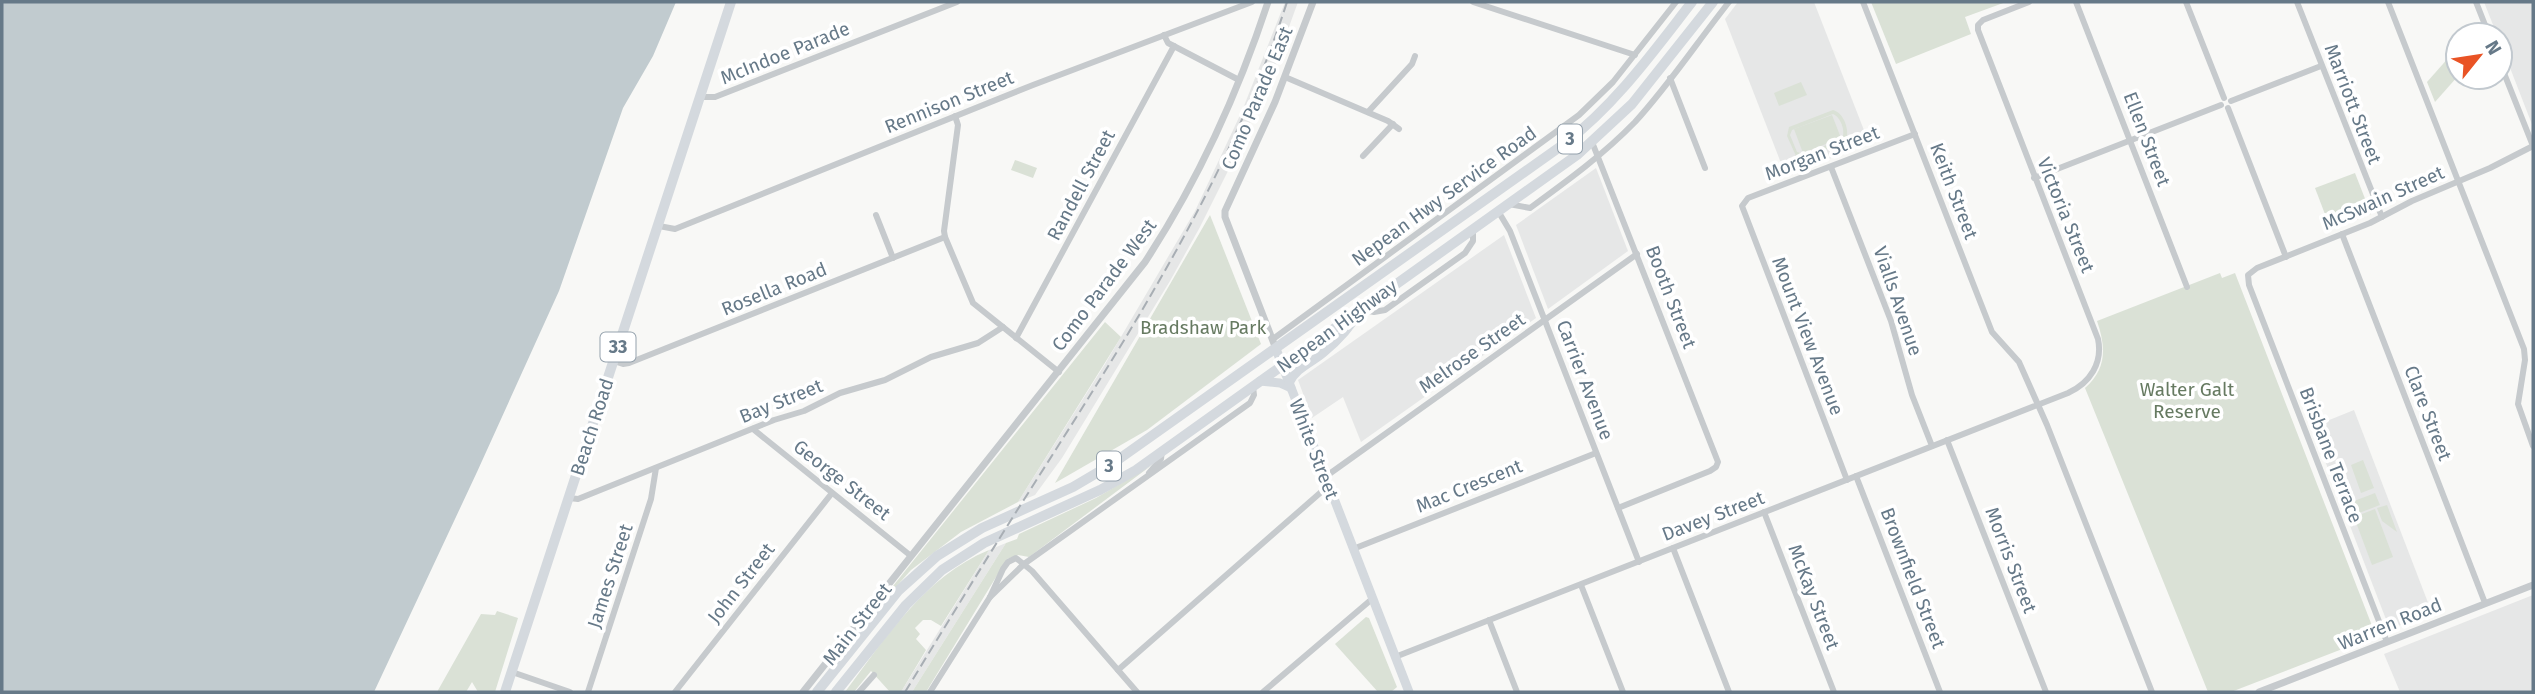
<svg xmlns="http://www.w3.org/2000/svg" width="2535" height="694" viewBox="0 0 2535 694" font-family="'Fira Sans',sans-serif">
	<style>
		.built { fill: #e6e7e7 }
		.green { fill: #dae1d6; fill-rule: evenodd }
		.water { fill: #c1cbcf }
		.lines { fill: none; stroke-linecap: round; stroke-linejoin: round }
		.minor { stroke: #c6cacd; stroke-width: 6 }
		.tertiary { stroke: #c6cacd; stroke-width: 7 }
		.secondary { stroke: #d4d9de; stroke-width: 9 }
		.primary { stroke: #d4d9de; stroke-width: 10 }
		.trunk { stroke: #d4d9de; stroke-width: 10 }
		.rail { stroke: #a8aeb4; stroke-width: 2; stroke-dasharray: 10 5; stroke-linecap: butt }
		.labels { text-anchor: middle; dominant-baseline: central; stroke-width: 7; stroke-linejoin: round; paint-order: stroke }
		.shield { fill: #fff; stroke: #94a1ac; stroke-width: 2 }
		.shield-label { font-size: 18px; font-weight: bold; fill: #667988 }
		.street-label { font-size: 19px; fill: #667988; stroke: #fff }
		.park-label { font-size: 19px; fill: #667a61; stroke: #fff }
	</style>
	<rect width="100%" height="100%" fill="#f8f8f6"/>
	<g class="built">
		<path d="M1285,2H1298L1273,71L1236,155L1200,227L1170,281L1062,458L1035,495L1018,502L1105,364L1195,211L1242,111Z"/>
		<path d="M1738,2H1814L1869,143L1786,176L1725,19Z"/>
		<path d="M2484,2H2533V127L2500,42V35H2497Z"/>
		<path d="M1596,168L1628,251L1548,309L1516,225Z"/>
		<path d="M1504,235L1536,318L1361,442L1343,397L1312,418L1298,380Z"/>
		<path d="M2354,410L2432,613L2398,626L2387,622L2312,427Z"/>
		<path d="M1006,543L912,692H901L989,550Z"/>
		<path d="M2533,595V692H2400L2384,654Z"/>
	</g>
	<g class="green">
		<path d="M1871,2H2006L1965,17L1971,34L1896,64Z"/>
		<path d="M2458,47V76L2435,102L2427,82Z"/>
		<path d="M1801,82L1807,95L1779,106L1774,93Z"/>
		<path d="M1833,110C1844,113 1850,130 1846,141L1805,158L1796,156L1787,136L1789,127ZM1833,114C1841,117 1846,132 1842,139L1804,154L1797,152L1790,135L1792,130Z"/>
		<path d="M1832,115L1841,138L1803,153L1794,129Z"/>
		<path d="M1015,160L1037,168L1033,178L1011,170Z"/>
		<path d="M2355,173L2371,214L2331,230L2315,188Z"/>
		<path d="M1210,215L1261,344L1147,430L1055,483Z"/>
		<path d="M2220,273L2222,278L2235,273L2376,636L2231,692H2208L2085,388C2107,369 2106,347 2097,321Z"/>
		<path d="M1105,322L1121,337L1018,502L961,532L911,570L895,588L893,586Z"/>
		<path d="M2363,460L2374,488L2361,493L2351,465Z"/>
		<path d="M1152,465L1029,557L1018,555L1007,559L926,692H912L1006,543L1017,539L1019,534L1096,498Z"/>
		<path d="M2375,493L2380,505L2354,515L2349,503Z"/>
		<path d="M2387,505L2397,532L2382,521L2377,508Z"/>
		<path d="M2375,509L2393,557L2372,565L2354,517Z"/>
		<path d="M989,550L941,626L931,620H923L915,628L920,634L916,639L926,650L901,692H890L871,671L854,692H845C885,639 925,576 989,550Z"/>
		<path d="M497,611L518,618L495,692H478L472,682L466,692H437L481,614L495,615Z"/>
		<path d="M1366,617L1369,618L1397,687L1391,692H1378L1335,644Z"/>
	</g>
	<path class="water" d="M2,2H676L653,56L623,108L559,291L477,472L374,692H2Z"/>
	<g class="lines">
		<g class="minor">
			<path d="M1473,2L1635,55"/>
			<path d="M1863,2L1992,332L2019,362L2047,425L2152,692"/>
			<path d="M2076,2L2187,287"/>
			<path d="M2186,2L2224,98"/>
			<path d="M2297,2L2382,217"/>
			<path d="M2388,2L2524,349L2525,360L2518,404L2533,446"/>
			<path d="M2476,2L2489,35"/>
			<path d="M1164,35L1168,43L1239,80"/>
			<path d="M2500,63L2533,146"/>
			<path d="M1285,77L1388,121L1399,129"/>
			<path d="M1670,78L1705,168"/>
			<path d="M701,97H715L957,2"/>
			<path d="M2231,101L2321,66"/>
			<path d="M2228,108L2286,257"/>
			<path d="M1368,112L1412,64L1415,56"/>
			<path d="M955,116L958,125L944,231L945,237L973,303L1059,372"/>
			<path d="M1592,142L1718,462L1716,467L1710,471L1618,508"/>
			<path d="M1363,156L1393,124"/>
			<path d="M1831,167L1891,321L1912,395L1932,446"/>
			<path d="M2034,178L2221,105"/>
			<path d="M1509,204L1530,208C1567,181 1603,155 1635,122C1669,85 1698,41 1729,2"/>
			<path d="M1498,211L1510,231L1639,562"/>
			<path d="M876,215L893,258"/>
			<path d="M659,226L675,229L1033,85L1252,2"/>
			<path d="M2342,234L2485,603"/>
			<path d="M1361,309L1374,312L1385,310L1465,253L1473,241V230"/>
			<path d="M1016,338L1174,46"/>
			<path d="M1273,339L1579,115L1613,82L1676,2"/>
			<path d="M614,361L623,364L629,363L945,237"/>
			<path d="M753,429L911,556"/>
			<path d="M1947,440L2046,692"/>
			<path d="M1149,473L1161,459L1162,451"/>
			<path d="M1856,476L1940,692"/>
			<path d="M1325,477L1637,254"/>
			<path d="M1847,480L1742,206L1748,198L1915,134"/>
			<path d="M569,498L578,499L774,420L804,411L840,393L885,380L931,357L978,343L1003,327"/>
			<path d="M1764,512L1834,692"/>
			<path d="M1673,548L1729,692"/>
			<path d="M1353,549L1596,453"/>
			<path d="M1581,585L1623,692"/>
			<path d="M990,597L1024,564L1250,403L1254,395L1253,387"/>
			<path d="M1489,620L1517,692"/>
			<path d="M2387,642L2249,285L2248,275L2257,268L2370,223L2412,201L2490,168L2533,146"/>
			<path d="M1395,657L2068,393C2090,383 2103,363 2098,339L1978,30V25L1983,20L2029,2"/>
			<path d="M1118,670L1328,486"/>
			<path d="M512,672L570,692"/>
			<path d="M588,692L651,499L656,468"/>
			<path d="M675,692L832,493"/>
			<path d="M859,692L874,675"/>
			<path d="M930,692L990,597L1003,569L1008,562L1016,558L1032,571L1137,692"/>
			<path d="M1263,692L1372,599"/>
		</g>
		<g class="tertiary">
			<path d="M1276,349L1225,217V211L1275,102L1313,2"/>
			<path d="M803,692L1145,262C1198,181 1238,93 1268,2"/>
			<path d="M2259,692L2533,585"/>
		</g>
		<g class="secondary">
			<path d="M1276,349L1409,692"/>
			<path d="M1260,381L1280,383L1291,388"/>
			<path d="M1289,383C1296,368 1311,363 1323,353C1338,341 1351,327 1360,310"/>
		</g>
		<path class="primary" d="M505,692L731,2"/>
		<g class="trunk">
			<path d="M817,692L898,591L937,556L982,528L1073,487L1112,464L1564,144C1616,104 1653,52 1692,2"/>
			<path d="M836,692L906,605L942,570L984,543L1100,490L1136,470L1577,155L1632,104L1713,2"/>
		</g>
		<path class="rail" d="M905,692C945,627 984,562 1025,498C1126,339 1229,182 1287,2"/>
	</g>
	<g class="labels">
		<g class="shield">
			<rect x="1558" y="124.5" width="24" height="29" rx="5"/>
			<rect x="600.5" y="332.5" width="35" height="29" rx="5"/>
			<rect x="1097" y="451.5" width="24" height="29" rx="5"/>
		</g>
		<g class="shield-label">
			<text x="1570" y="139">3</text>
			<text x="618" y="347">33</text>
			<text x="1109" y="466">3</text>
		</g>
		<g class="street-label">
			<text transform="translate(785 53) rotate(-22)">McIndoe Parade</text>
			<text transform="translate(1257 98) rotate(-67)">Como Parade East</text>
			<text transform="translate(949 102) rotate(-22)">Rennison Street</text>
			<text transform="translate(2353 104) rotate(69)">Marriott Street</text>
			<text transform="translate(2147 139) rotate(69)">Ellen Street</text>
			<text transform="translate(1822 153) rotate(-21)">Morgan Street</text>
			<text transform="translate(1081 185) rotate(-62)">Randell Street</text>
			<text transform="translate(1954 191) rotate(69)">Keith Street</text>
			<text transform="translate(1444 196) rotate(-36)">Nepean Hwy Service Road</text>
			<text transform="translate(2383 198) rotate(-24)">McSwain Street</text>
			<text transform="translate(2066 215) rotate(68)">Victoria Street</text>
			<text transform="translate(1104 285) rotate(-53)">Como Parade West</text>
			<text transform="translate(774 289) rotate(-22)">Rosella Road</text>
			<text transform="translate(1671 297) rotate(69)">Booth Street</text>
			<text transform="translate(1898 301) rotate(71)">Vialls Avenue</text>
			<text transform="translate(1337 326) rotate(-36)">Nepean Highway</text>
			<text transform="translate(1808 336) rotate(69)">Mount View Avenue</text>
			<text transform="translate(1472 353) rotate(-35)">Melrose Street</text>
			<text transform="translate(1585 380) rotate(69)">Carrier Avenue</text>
			<text transform="translate(781 401) rotate(-22)">Bay Street</text>
			<text transform="translate(2428 413) rotate(69)">Clare Street</text>
			<text transform="translate(592 427) rotate(-72)">Beach Road</text>
			<text transform="translate(1314 449) rotate(69)">White Street</text>
			<text transform="translate(2331 455) rotate(69)">Brisbane Terrace</text>
			<text transform="translate(842 480) rotate(38)">George Street</text>
			<text transform="translate(1469 486) rotate(-22)">Mac Crescent</text>
			<text transform="translate(1713 516) rotate(-21)">Davey Street</text>
			<text transform="translate(2011 560) rotate(69)">Morris Street</text>
			<text transform="translate(610 576) rotate(-72)">James Street</text>
			<text transform="translate(1913 578) rotate(69)">Brownfield Street</text>
			<text transform="translate(741 583) rotate(-52)">John Street</text>
			<text transform="translate(1814 597) rotate(69)">McKay Street</text>
			<text transform="translate(857 624) rotate(-52)">Main Street</text>
			<text transform="translate(2390 624) rotate(-22)">Warren Road</text>
		</g>
		<g class="park-label">
			<text x="1203" y="327">Bradshaw Park</text>
			<text x="2187" y="389">Walter Galt<tspan x="2187" dy="22">Reserve</tspan></text>
		</g>
	</g>
	<rect width="2535" height="694" fill="none" stroke="#667988" stroke-width="7"/>
	<g transform="translate(2479 56) rotate(60)"><circle r="33" fill="#ffffff" stroke="#c2c9cf" stroke-width="2"/>
	<path d="M0-5L12 26L0 18L-12 26Z" fill="#e95325"/>
	<text y="-10" font-size="19" font-weight="bold" text-anchor="middle" fill="#667988">N</text>
	</g>
</svg>
